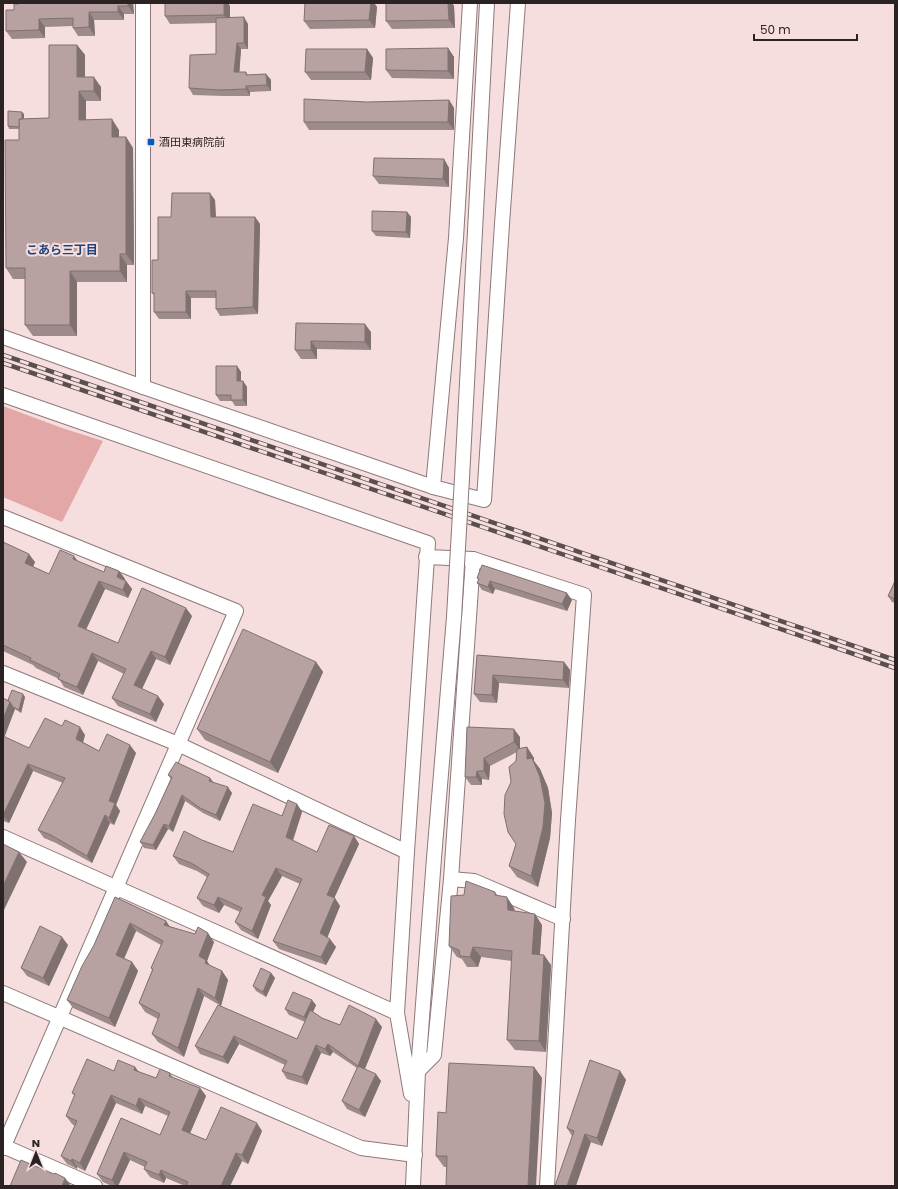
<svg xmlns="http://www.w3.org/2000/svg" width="898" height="1189" viewBox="0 0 898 1189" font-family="Poppins,'Noto Sans JP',sans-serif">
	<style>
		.green { fill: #e3a7a7 }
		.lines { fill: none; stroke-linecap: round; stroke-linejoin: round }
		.minor-casing { stroke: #8d7878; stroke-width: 16 }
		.minor { stroke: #fff; stroke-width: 14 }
		.rail-casing { stroke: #5a4e4e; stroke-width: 4.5 }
		.rail { stroke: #f6dede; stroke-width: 3; stroke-dasharray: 9; stroke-linecap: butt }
		.minor-bridge-casing { stroke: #8d7878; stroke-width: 16; stroke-linecap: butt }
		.minor-bridge { stroke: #fff; stroke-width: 14 }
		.wall { fill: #9d8a8a }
		.shaded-wall { fill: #807171 }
		.building { fill: #b7a1a1; stroke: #807171 }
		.poi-dot { fill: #005cc5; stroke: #f6dede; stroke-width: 1.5 }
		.labels { text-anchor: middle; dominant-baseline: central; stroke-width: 4; stroke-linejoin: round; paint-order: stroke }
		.poi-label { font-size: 11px; fill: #2b2323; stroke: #f6dede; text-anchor: start }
		.neighbourhood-label { font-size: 12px; font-weight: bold; fill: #1d4378; stroke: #f6dede }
	</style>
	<rect width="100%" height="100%" fill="#f6dede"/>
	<path class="green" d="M3,406L62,428L103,441L62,522L3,497Z"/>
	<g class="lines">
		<defs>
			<g id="minor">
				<path d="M143,3V387"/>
				<path d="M3,337L143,387L433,487L484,500L502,224L518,3"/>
				<path d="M3,395L428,543L407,852L397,1013"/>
				<path d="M462,478L487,3"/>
				<path d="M433,487L456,238L470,3"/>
				<path d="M3,517L236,611L3,1148"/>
				<path d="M426,557L473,559L584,595L568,820L547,1186"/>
				<path d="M3,673L178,744L407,852"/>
				<path d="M3,837L397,1013L411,1094"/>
				<path d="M451,879L474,881L563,919"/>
				<path d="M3,993L361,1148L415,1155"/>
				<path d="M418,1071L434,1055L451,879L473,559"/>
				<path d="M3,1146L95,1186"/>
				<path d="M413,1186L418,1071L434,858L454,617"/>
			</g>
		</defs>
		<use href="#minor" class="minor-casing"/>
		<use href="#minor" class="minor"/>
		<defs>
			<g id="rail">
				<path d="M3,355L895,660"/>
				<path d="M3,363L895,668"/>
			</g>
		</defs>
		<use href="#rail" class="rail-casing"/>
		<use href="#rail" class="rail"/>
		<defs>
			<path id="minor-bridge" d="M454,617L462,478"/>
		</defs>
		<use href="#minor-bridge" class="minor-bridge-casing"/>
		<use href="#minor-bridge" class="minor-bridge"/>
	</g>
	<g class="wall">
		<path d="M133,3L134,14H124V20H94L95,36H78L73,28V26L45,27V38L12,39L6,31L14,10L19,4Z"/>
		<path d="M305,3H374L377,7L375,28L310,29L304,21Z"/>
		<path d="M386,3H452L454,6L455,28L392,29L386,21Z"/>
		<path d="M230,6V17L248,24V49H241L239,72H246L248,75L266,74L271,80V91L250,92V96H223L193,95L189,88L216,54V23L170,24L165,16Z"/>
		<path d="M77,45L85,55V77L101,87V101H86V120L119,130V137H126L133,148L134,265H127V282H77V336H33L25,325V279H13L6,268L19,140V129H9L8,126L24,114V119L49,118Z"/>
		<path d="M448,48L454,57V79L392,78L386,70Z"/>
		<path d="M367,49L373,58L371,80H311L305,72Z"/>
		<path d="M449,100L454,108V130H309L304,122L367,102Z"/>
		<path d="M444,159L449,168V187L379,184L373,176Z"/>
		<path d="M215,200L216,217H255L260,224L258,314L220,316L216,309V298H191V319H159L154,312V295L152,293L171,217Z"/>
		<path d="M407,212L411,217L410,238L376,236L372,231Z"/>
		<path d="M296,323L371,332V350L317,349V359H301L295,350Z"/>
		<path d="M237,366L241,372V381H243L247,387V406H235L232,401H220L216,395Z"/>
		<path d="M3,542L35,562L33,567L49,574L77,561L104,572L119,571L125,579L124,580L126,581L132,589L128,598L105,589L86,629L118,643L192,616L170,665L156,659L142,689L164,704L156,722L118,706L112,698L124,674L98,661L83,695L64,687L59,679L36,668L33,665L3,651Z"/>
		<path d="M477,578L572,600L567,611L495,589L493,594L482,590L477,583L479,580Z"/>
		<path d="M895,581V603L892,602L888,596Z"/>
		<path d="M477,655L564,662L570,670L569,688L499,683L497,703L480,702L474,694Z"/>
		<path d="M316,662L323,672L278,773L205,740L197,729Z"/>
		<path d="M25,697L21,713L15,709L4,737L29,748L62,726L85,735L83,742L99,751L136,753L116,805L120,811L114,825L110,823L92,863L56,843L44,838L38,830L63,783L33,771L9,823L3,821V698L8,700Z"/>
		<path d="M467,727L520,737V749L527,747L534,758V761L540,769L548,788L552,813L550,838L538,887L517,877L509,866L516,844L511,782L516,761L517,752L490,766L489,780L482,779V785H471L465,777Z"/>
		<path d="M168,775L214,783L232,793L220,821L203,813L185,801L173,832L168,829L156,850L144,848L140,842L155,814L171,779Z"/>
		<path d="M297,804L302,812L293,841L317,852L354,836L359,844L334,898L340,906L327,937L336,947L326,965L279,949L273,941L300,884L282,876L268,901L271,905L258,939L241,930L235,922L240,912L224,905L219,913L203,906L197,898L207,877L197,871L179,864L173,856L202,840L233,852Z"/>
		<path d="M495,892L498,896L514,908L515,911L542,925L540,954L551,965L546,1052L515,1050L507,1040L512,961L481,957L478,967H467L462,959L457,957L449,946Z"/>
		<path d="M115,897L166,921L169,926L214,942L207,961L210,966L222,971L228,980L221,1006L204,996L184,1057L158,1042L152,1034L158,1019L145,1012L139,1003L152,970L151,968L161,945L136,931L124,959L132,962L138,971L115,1027L73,1008L67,1000L94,945Z"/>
		<path d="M68,945L49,986L27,976L21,968Z"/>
		<path d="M271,973L275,978L266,997L256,991L253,986Z"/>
		<path d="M218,1005L297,1039L305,1022L289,1015L285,1009L316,1005L313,1012L322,1018L340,1025L382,1027L365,1069L381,1081L365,1117L347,1109L342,1101L357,1068L333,1052L330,1056L321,1053L307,1085L287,1079L282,1071L285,1065L239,1044L228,1064L200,1054L195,1046Z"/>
		<path d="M135,1067L139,1072L156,1078L170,1073L173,1078L200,1088L206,1096L190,1133L206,1140L262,1131L248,1164L242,1161L230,1186H185L166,1178L164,1183L150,1177L144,1169L145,1167L130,1160L118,1186H112L103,1182L97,1174L121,1118L160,1135L168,1116L145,1106L142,1114L116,1103L85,1171L77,1167V1169L67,1164L61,1156L75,1126L72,1124L66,1116L75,1096L72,1093L114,1071Z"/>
		<path d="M534,1067L542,1078L447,1167H444L436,1156L446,1113Z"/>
		<path d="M620,1071L626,1080L602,1146L572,1136L567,1128Z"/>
	</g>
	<g class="shaded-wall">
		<path d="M128,3H133L134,14L128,6Z"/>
		<path d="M224,3H228L230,6V23L224,15Z"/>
		<path d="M370,3H374L377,7L375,28L369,20Z"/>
		<path d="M448,3H452L454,6L455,28L449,20Z"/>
		<path d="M118,6L124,14V20L118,12Z"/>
		<path d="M89,12L94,20L95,36L89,27Z"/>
		<path d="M244,17L248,24V49L244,43Z"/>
		<path d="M39,19L45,27V38L39,30Z"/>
		<path d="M237,43L241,49L239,79L234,72Z"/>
		<path d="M77,45L85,55V87L77,77Z"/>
		<path d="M448,48L454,57V79L448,71Z"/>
		<path d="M367,49L373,58L371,80L365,72Z"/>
		<path d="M266,74L271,80V91L267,85Z"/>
		<path d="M94,77L101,87V101L94,91Z"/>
		<path d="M246,86L250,92V96L246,89Z"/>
		<path d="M79,91L86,101V130L79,120Z"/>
		<path d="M449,100L454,108V130L448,122Z"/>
		<path d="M22,112L24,114V129L22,127Z"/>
		<path d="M112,119L119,130V148L112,137Z"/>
		<path d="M126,137L133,148L134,265L126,254Z"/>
		<path d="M444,159L449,168V187L443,179Z"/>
		<path d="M210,193L215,200L216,224L211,217Z"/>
		<path d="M407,212L411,217L410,238L406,232Z"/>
		<path d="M255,217L260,224L258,314L253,307Z"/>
		<path d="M120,254L127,265V282L120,271Z"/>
		<path d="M70,271L77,282V336L70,325Z"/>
		<path d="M186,291L191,298V319L186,312Z"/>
		<path d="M365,324L371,332V350L365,342Z"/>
		<path d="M311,341L317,349V359L311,350Z"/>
		<path d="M237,366L241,372V386L237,381Z"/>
		<path d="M243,381L247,387V406L243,400Z"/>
		<path d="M29,554L35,562L31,571L25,563Z"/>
		<path d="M74,556L80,564L73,559Z"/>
		<path d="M119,571L125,579L122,585L117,577Z"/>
		<path d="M99,581L105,589L84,634L78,626Z"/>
		<path d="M126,581L132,589L128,598L123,590Z"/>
		<path d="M490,581L495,589L493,594L488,587Z"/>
		<path d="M567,593L572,600L567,611L562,604Z"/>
		<path d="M186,608L192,616L170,665L165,657Z"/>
		<path d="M151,651L156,659L140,693L134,685Z"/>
		<path d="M92,653L98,661L83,695L77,687Z"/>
		<path d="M316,662L323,672L278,773L270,762Z"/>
		<path d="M564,662L570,670L569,688L563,680Z"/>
		<path d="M493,675L499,683L497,703L492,695Z"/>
		<path d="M23,694L25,697L21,713L19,710Z"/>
		<path d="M158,696L164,704L156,722L150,714Z"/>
		<path d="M10,702L15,709L3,741V719Z"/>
		<path d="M80,727L85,735L82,746L76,739Z"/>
		<path d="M514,729L520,737V750L514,742Z"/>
		<path d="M130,745L136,753L116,805L120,811L114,825L109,818V801Z"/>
		<path d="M527,747L534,758V761L540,769L548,788L552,813L550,838L538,887L531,876Z"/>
		<path d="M484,758L490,766L489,780L484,771Z"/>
		<path d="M28,764L33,771L9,823L3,815Z"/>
		<path d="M477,771L482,779V785L476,777Z"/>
		<path d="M210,778L214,783L209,781Z"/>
		<path d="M228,787L232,793L220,821L216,815Z"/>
		<path d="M182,795L185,801L173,832L169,826Z"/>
		<path d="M297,804L302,812L291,845L286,837Z"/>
		<path d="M105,815L110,823L92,863L87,856Z"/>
		<path d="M164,824L168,829L156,850L153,845Z"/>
		<path d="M354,836L359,844L332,903L327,895Z"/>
		<path d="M19,852L27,862L3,912V886Z"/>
		<path d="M276,868L282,876L268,901L271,905L258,939L252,931L262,895Z"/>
		<path d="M218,897L224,905L219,913L214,905Z"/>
		<path d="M507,897L514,908L515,921L508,910Z"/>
		<path d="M335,898L340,906L326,941L320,933Z"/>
		<path d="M535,914L542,925L539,965L532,954Z"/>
		<path d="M166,921L172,930L164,925Z"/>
		<path d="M130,923L136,931L122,963L116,955Z"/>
		<path d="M208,933L214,942L207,961L212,969L211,972L199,956Z"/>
		<path d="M62,937L68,945L49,986L43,978Z"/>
		<path d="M330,939L336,947L326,965L321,957Z"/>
		<path d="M473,947L481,957L478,967L470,957Z"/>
		<path d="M544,955L551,965L546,1052L539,1041Z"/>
		<path d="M132,962L138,971L115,1027L109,1018Z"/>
		<path d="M222,971L228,980L221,1006L215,998Z"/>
		<path d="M271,973L275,978L266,997L263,992Z"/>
		<path d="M198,988L204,996L184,1057L178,1048Z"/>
		<path d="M312,1000L316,1005L308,1023L304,1017Z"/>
		<path d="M376,1019L382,1027L363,1073L358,1066Z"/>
		<path d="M234,1036L239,1044L228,1064L223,1057Z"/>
		<path d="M328,1044L333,1052L330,1056L325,1049Z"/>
		<path d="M316,1045L321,1053L307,1085L302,1077Z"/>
		<path d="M135,1067L141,1075L134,1070Z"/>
		<path d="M534,1067L542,1078L536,1186H528Z"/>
		<path d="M620,1071L626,1080L602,1146L597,1138Z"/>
		<path d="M376,1074L381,1081L365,1117L359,1110Z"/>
		<path d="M200,1088L206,1096L188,1138L182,1130Z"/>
		<path d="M111,1095L116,1103L85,1171L80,1163Z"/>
		<path d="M139,1098L145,1106L142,1114L136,1106Z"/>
		<path d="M257,1123L262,1131L248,1164L242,1155Z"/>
		<path d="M585,1134L591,1142L576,1186H567Z"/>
		<path d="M124,1152L130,1160L118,1186H116L112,1180Z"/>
		<path d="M236,1153L242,1161L230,1186H221Z"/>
		<path d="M72,1159L77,1167V1169L71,1161Z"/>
		<path d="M161,1170L166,1178L164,1183L159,1175Z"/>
		<path d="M65,1178L70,1184L69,1186H62Z"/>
	</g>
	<g class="building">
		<path d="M19,3H128V6H118V12H89V27L73,28V18L39,19V30L6,31V10H14V4H19Z"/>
		<path d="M165,3H224V15L165,16Z"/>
		<path d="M305,3H371L369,20L304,21Z"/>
		<path d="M386,3H448L449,20L386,21Z"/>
		<path d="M244,17V43H237L234,72H246V75L266,74L267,85L246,86V89L219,90L189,88L190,55L216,54V18Z"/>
		<path d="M49,45H77V77H94V91H79V120L112,119V137H126V254H120V271H70V325H25V268H6L5,140H19V119L49,118Z"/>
		<path d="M448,48V71L386,70V49Z"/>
		<path d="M306,49H367L365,72H305Z"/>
		<path d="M304,99L367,102L449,100L448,122H304Z"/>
		<path d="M8,111L22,112V119H19V127L8,126Z"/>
		<path d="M374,158L444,159L443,179L373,176Z"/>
		<path d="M172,193H210L211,217H255L253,307L216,309V291H186V312H154V293H152V260H158V217H171Z"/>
		<path d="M372,211L407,212L406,232L372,231Z"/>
		<path d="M296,323L365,324V342L311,341V350H295Z"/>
		<path d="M216,366H237V381H243V400H231V395H216Z"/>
		<path d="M3,542L29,554L25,563L49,574L60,550L74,556L73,559L104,572L106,566L119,571L117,577L126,581L123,590L99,581L78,626L118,643L142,588L186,608L165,657L151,651L134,685L158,696L150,714L112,698L126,669L92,653L77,687L58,679L60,674L30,660L31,658L3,645Z"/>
		<path d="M482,565L567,593L562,604L490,581L488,587L477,583L479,579L477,578Z"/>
		<path d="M895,581V599L888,596Z"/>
		<path d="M243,629L316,662L270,762L197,729Z"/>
		<path d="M477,655L564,662L563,680L493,675L492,695L474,694Z"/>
		<path d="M12,690L23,694L19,710L13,707L10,702L8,700Z"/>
		<path d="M3,698L10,702L3,719Z"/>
		<path d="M45,718L62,726L65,720L80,727L76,739L99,751L107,734L130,745L109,801L115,803L109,818L105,815L87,856L51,835L38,830L65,778L28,764L3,815V736L29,748Z"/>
		<path d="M467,727L514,729V742L484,758V771H477L476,777H465Z"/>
		<path d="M527,747V759L532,758L540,777L545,803L543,827L531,876L509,866L516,844L508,832L504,814L505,795L511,782L509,767L516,761L517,749Z"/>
		<path d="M176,762L210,778L209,781L228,787L216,815L200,808L182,795L169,826L164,824L153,845L140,842L155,814L172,777L168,775Z"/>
		<path d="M288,800L297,804L286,837L317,852L329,825L354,836L327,895L335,898L320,933L330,939L321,957L273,941L302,879L276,868L262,895L266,897L252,931L235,922L242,908L218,897L214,905L197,898L209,874L191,863L173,856L184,831L202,840L233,852L253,804L282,816Z"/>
		<path d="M3,844L19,852L3,886Z"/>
		<path d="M466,881L495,892V895L507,897L508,910L535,914L532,954L544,955L539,1041L507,1040L512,951L473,947L470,957L460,956L459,950L449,946L451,896L464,895Z"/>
		<path d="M115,897L166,921L164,925L195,934L198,927L208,933L199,956L206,960L205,963L222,971L215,998L198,988L178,1048L152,1034L160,1014L139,1003L153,969L151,968L163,941L130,923L116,955L132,962L109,1018L67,1000L82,966L94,945Z"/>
		<path d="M40,926L62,937L43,978L21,968Z"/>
		<path d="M261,968L271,973L263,992L253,986Z"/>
		<path d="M293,992L312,1000L304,1017L285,1009Z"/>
		<path d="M218,1005L297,1039L310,1010L322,1018L340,1025L349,1005L376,1019L358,1066L328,1044L325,1049L316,1045L302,1077L282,1071L287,1061L234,1036L223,1057L195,1046Z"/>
		<path d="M87,1059L114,1071L118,1060L135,1067L134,1070L156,1078L160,1069L170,1073L169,1076L200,1088L182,1130L206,1140L221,1107L257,1123L242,1155L236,1153L221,1186H186L188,1182L161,1170L159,1175L144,1169L147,1162L124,1152L112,1180L97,1174L121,1118L160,1135L170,1112L139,1098L136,1106L111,1095L80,1163L72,1159L71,1161L61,1156L77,1121L66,1116L75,1094L72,1093Z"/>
		<path d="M590,1060L620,1071L597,1138L585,1134L567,1186H555L574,1131L567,1128Z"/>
		<path d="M449,1063L534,1067L528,1186H446L447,1156H436L438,1112L446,1113Z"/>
		<path d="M358,1066L376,1074L359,1110L342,1101Z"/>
		<path d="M21,1160L54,1174L55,1173L65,1178L62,1186H10Z"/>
	</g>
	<rect class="poi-dot" x="147" y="138" width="8" height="8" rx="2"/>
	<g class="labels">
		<g class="poi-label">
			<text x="159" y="142">酒田東病院前</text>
		</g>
		<g class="neighbourhood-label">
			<text x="62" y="249">こあら三丁目</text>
		</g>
	</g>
	<rect width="898" height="1189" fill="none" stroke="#2b2323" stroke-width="8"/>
	<g transform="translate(36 1153)" stroke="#f6dede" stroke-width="3" paint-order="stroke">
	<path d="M0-3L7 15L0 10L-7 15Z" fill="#2b2323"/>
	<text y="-6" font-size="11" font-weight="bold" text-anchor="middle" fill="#2b2323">N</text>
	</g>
	<path d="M754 34v6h103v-6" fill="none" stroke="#2b2323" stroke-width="2"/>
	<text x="760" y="34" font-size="12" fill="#2b2323" stroke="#f6dede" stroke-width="3" paint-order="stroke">50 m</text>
</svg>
